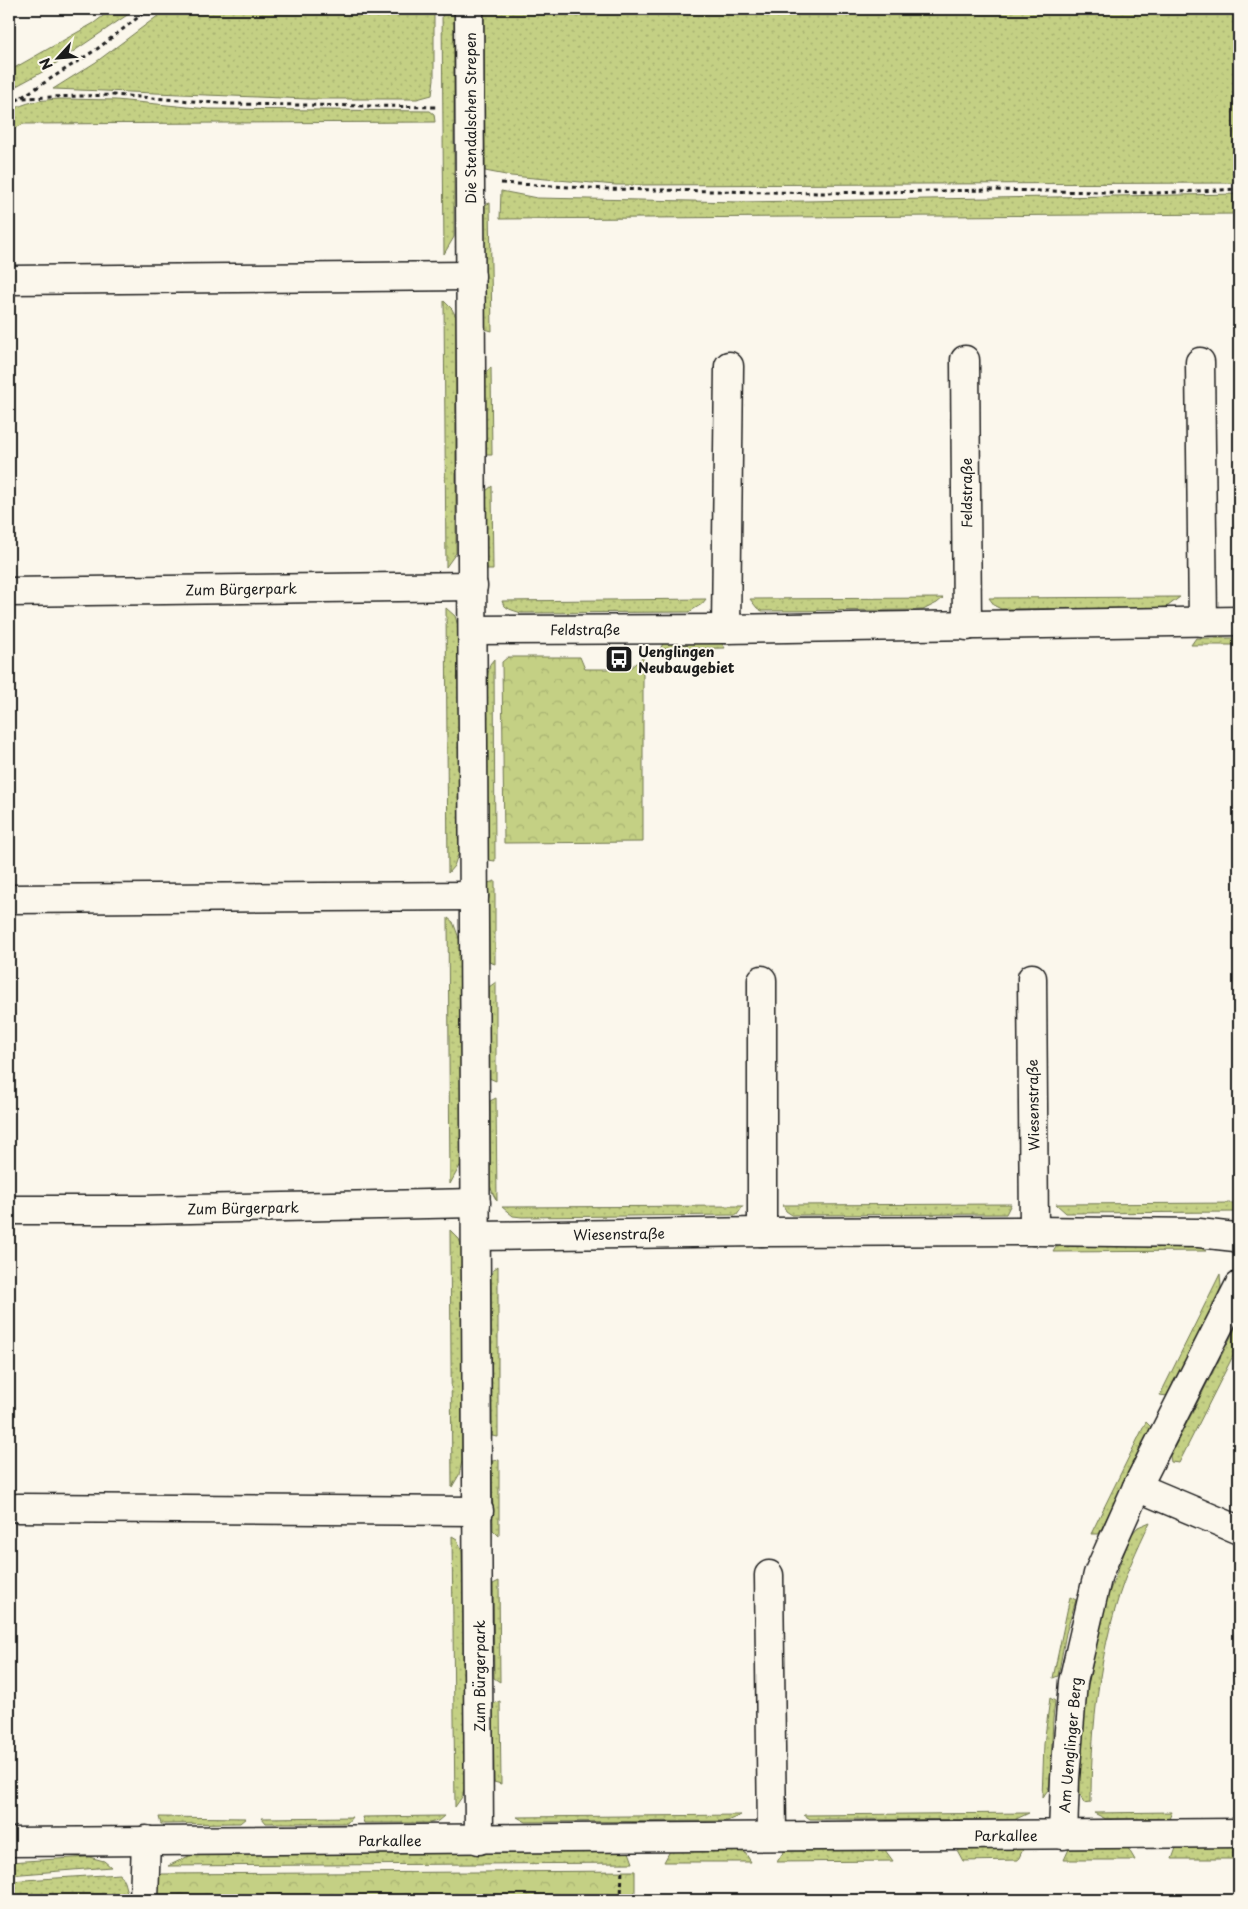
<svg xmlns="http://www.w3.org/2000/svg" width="1248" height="1909" viewBox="0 0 1248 1909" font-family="'Playpen Sans',sans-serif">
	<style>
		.grass { fill: url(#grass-dots); stroke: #707650 }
		.forest { fill: url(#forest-crowns); stroke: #707650 }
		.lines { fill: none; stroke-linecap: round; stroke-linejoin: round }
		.minor-casing { stroke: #1c1c1c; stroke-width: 31 }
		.path { stroke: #1c1c1c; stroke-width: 3; stroke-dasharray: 4 4; stroke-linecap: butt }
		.minor { stroke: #fbf7ec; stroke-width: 28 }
		.labels { text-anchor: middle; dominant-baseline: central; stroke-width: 4; stroke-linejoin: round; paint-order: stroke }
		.street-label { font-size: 14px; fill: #1c1c1c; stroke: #fbf7ec }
		.poi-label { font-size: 14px; font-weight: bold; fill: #1c1c1c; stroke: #fbf7ec; text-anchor: start }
	</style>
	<defs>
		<pattern id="grass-dots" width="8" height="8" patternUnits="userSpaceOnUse" patternTransform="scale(1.25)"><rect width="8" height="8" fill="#c4d084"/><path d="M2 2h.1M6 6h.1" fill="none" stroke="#a8b271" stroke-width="1.8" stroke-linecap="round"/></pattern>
		<pattern id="forest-crowns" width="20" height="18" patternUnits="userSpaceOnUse" patternTransform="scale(1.25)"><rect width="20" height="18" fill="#c4d084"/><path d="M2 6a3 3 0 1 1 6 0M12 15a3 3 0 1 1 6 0" fill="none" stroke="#a8b271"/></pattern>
	</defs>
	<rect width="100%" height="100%" fill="#fbf7ec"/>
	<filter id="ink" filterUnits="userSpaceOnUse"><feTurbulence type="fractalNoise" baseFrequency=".02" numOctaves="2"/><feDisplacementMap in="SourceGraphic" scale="10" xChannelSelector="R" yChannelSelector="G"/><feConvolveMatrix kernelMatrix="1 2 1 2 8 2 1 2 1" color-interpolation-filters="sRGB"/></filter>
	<g filter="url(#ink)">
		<g class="grass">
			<path d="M112,9H136L46,70L9,90V71L94,23Z"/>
			<path d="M167,9H434V79L432,95L417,99H308L53,89L96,62Z"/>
			<path d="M442,9H454V237L444,254Z"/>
			<path d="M484,9H1239V183L616,185L511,176L485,171Z"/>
			<path d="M61,99L116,100L208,109L430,111L434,114L435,122L23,124L9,132V112C26,101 41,100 61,99Z"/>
			<path d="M501,191L537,198L741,202L1239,194V214L500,219Z"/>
			<path d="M490,203L492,331L485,329L484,205Z"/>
			<path d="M444,301L452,309L456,317V553L446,567Z"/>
			<path d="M491,367L492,455H486L485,374Z"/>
			<path d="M492,486L493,570H486V491Z"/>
			<path d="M1180,597L1168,606L1160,608L1001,609L995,606L989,598Z"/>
			<path d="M943,598L937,603L923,610L762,611L757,608L750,599Z"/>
			<path d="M706,599L702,604L689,612L521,613C513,610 504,609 502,601Z"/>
			<path d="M446,608L455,616L458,626L459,852L454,866L448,873Z"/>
			<path d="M1196,638H1239V645H1191Z"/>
			<path d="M664,642H721L725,648L660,649Z"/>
			<path d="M494,659L495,861L488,860L487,679L490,664Z"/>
			<path d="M495,881V964L489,962L488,883Z"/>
			<path d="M448,918L453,922L460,941L461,1164L450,1184Z"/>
			<path d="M496,982V1081L489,1078V987Z"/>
			<path d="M496,1098L497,1201L493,1194L490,1185V1101Z"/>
			<path d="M1239,1203V1212L1066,1213L1056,1204Z"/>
			<path d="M1011,1204L1006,1214L792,1215L786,1211L783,1205Z"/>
			<path d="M743,1206L737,1215L522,1217L513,1216L502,1207Z"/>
			<path d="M450,1230L459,1239L462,1247V1461L459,1475L452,1487Z"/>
			<path d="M1058,1244H1194L1206,1251L1053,1252Z"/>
			<path d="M498,1266V1437L492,1436L491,1276L493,1270Z"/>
			<path d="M1220,1274L1221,1287L1217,1298L1167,1396L1160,1395Z"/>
			<path d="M1239,1321V1344L1179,1463L1171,1462L1170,1456Z"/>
			<path d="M1146,1422L1151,1427L1099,1534H1091Z"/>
			<path d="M499,1460V1536L493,1530L492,1461Z"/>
			<path d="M1150,1522C1137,1549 1124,1577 1116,1606C1097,1670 1091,1736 1091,1802L1084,1803L1080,1794L1079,1751L1085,1700L1104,1606L1131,1535L1138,1527Z"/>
			<path d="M452,1536L457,1539L462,1552L465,1787L462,1797L455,1807Z"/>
			<path d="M499,1581L500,1682L494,1678L493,1584Z"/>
			<path d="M1070,1597L1076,1600L1066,1633L1058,1676L1053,1678Z"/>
			<path d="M1050,1698L1055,1701L1053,1719L1050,1784L1048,1790L1042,1798L1044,1744Z"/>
			<path d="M500,1701L501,1784L494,1782L493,1704Z"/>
			<path d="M1172,1812L1169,1819H1106L1094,1813Z"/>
			<path d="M1029,1813L1014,1820L810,1819L804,1815Z"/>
			<path d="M741,1815L727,1821L526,1822L517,1817Z"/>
			<path d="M444,1816L438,1821L429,1823H364L362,1817Z"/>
			<path d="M159,1817L246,1818L240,1823L161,1824Z"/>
			<path d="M352,1817L347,1823H266L262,1818Z"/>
			<path d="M1239,1847V1859H1172L1176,1848Z"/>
			<path d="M1128,1848L1135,1860H1064L1069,1849Z"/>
			<path d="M1023,1849L1018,1860L963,1861L957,1850Z"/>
			<path d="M885,1850L893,1861L777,1862L784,1851Z"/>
			<path d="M670,1851H744L751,1862H664Z"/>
			<path d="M629,1852L633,1863L168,1866L191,1855Z"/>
			<path d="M89,1857L104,1861L111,1867L9,1875V1862Z"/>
			<path d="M120,1874L124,1882L129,1900H9V1881Z"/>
		</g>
		<g class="forest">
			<path d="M508,657H580L585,669H629L643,657V842L504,843L502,662Z"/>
			<path d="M635,1871V1900H155L154,1884L161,1874Z"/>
		</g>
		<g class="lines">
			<defs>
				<g id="minor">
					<path d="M469,9L479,1840"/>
					<path d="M9,280L471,276"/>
					<path d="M965,360L967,626"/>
					<path d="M1200,362L1203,622"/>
					<path d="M9,592L473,586"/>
					<path d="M726,629L729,366"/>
					<path d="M473,630L726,629L1239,621"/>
					<path d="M9,899L474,896"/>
					<path d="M1032,978L1034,1231"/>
					<path d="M9,1210H142L476,1203"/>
					<path d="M762,1232V980"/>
					<path d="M477,1236L762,1232L1034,1231L1199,1233L1235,1237L1239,1239"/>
					<path d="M1137,1487L1239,1530"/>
					<path d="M18,1508L479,1511"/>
					<path d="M769,1575L772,1835"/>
					<path d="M1063,1835L1065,1778L1073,1682L1098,1574L1137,1487L1239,1286"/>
					<path d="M9,1842L1239,1833"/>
					<path d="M144,1900L146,1840"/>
				</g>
			</defs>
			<use href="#minor" class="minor-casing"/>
			<g class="path">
				<path d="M22,97L97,49L149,9"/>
				<path d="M9,104L21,98L113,95L231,104L439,107"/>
				<path d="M501,183L605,189L823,193L991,190L1157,193L1239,189"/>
				<path d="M621,1900L622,1867"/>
			</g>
			<use href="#minor" class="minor"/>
		</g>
	</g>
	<defs>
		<symbol id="bus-square" viewBox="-11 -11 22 22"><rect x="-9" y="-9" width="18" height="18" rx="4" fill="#1c1c1c" stroke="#fbf7ec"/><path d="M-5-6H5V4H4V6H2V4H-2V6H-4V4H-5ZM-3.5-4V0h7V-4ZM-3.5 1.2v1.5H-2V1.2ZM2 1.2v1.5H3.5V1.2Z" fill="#fff"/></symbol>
	</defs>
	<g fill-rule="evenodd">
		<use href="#bus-square" x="603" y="643" width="32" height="32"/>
	</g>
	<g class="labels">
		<g class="street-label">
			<text transform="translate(470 118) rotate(-90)">Die Stendalschen Strepen</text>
			<text transform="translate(966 493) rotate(-90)">Feldstraße</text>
			<text transform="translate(241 589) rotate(-1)">Zum Bürgerpark</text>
			<text x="585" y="629">Feldstraße</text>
			<text transform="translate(1033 1105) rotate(-91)">Wiesenstraße</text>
			<text transform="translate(243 1208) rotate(-1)">Zum Bürgerpark</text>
			<text transform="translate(619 1234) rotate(-1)">Wiesenstraße</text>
			<text transform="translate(479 1676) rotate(-90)">Zum Bürgerpark</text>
			<text transform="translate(1070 1745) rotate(-85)">Am Uenglinger Berg</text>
			<text x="1006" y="1835">Parkallee</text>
			<text x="390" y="1840">Parkallee</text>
		</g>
		<g class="poi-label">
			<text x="638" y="651">Uenglingen<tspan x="638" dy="16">Neubaugebiet</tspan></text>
		</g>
	</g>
	<rect width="1248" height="1909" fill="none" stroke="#fbf7ec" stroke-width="30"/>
	<rect x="15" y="15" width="1218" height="1879" fill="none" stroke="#1c1c1c" stroke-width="2" filter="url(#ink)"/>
	<g transform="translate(58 58) rotate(244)" stroke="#fbf7ec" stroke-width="4" paint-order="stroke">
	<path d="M0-4L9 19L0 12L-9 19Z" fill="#1c1c1c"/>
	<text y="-8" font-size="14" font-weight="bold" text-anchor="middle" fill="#1c1c1c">N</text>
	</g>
</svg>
